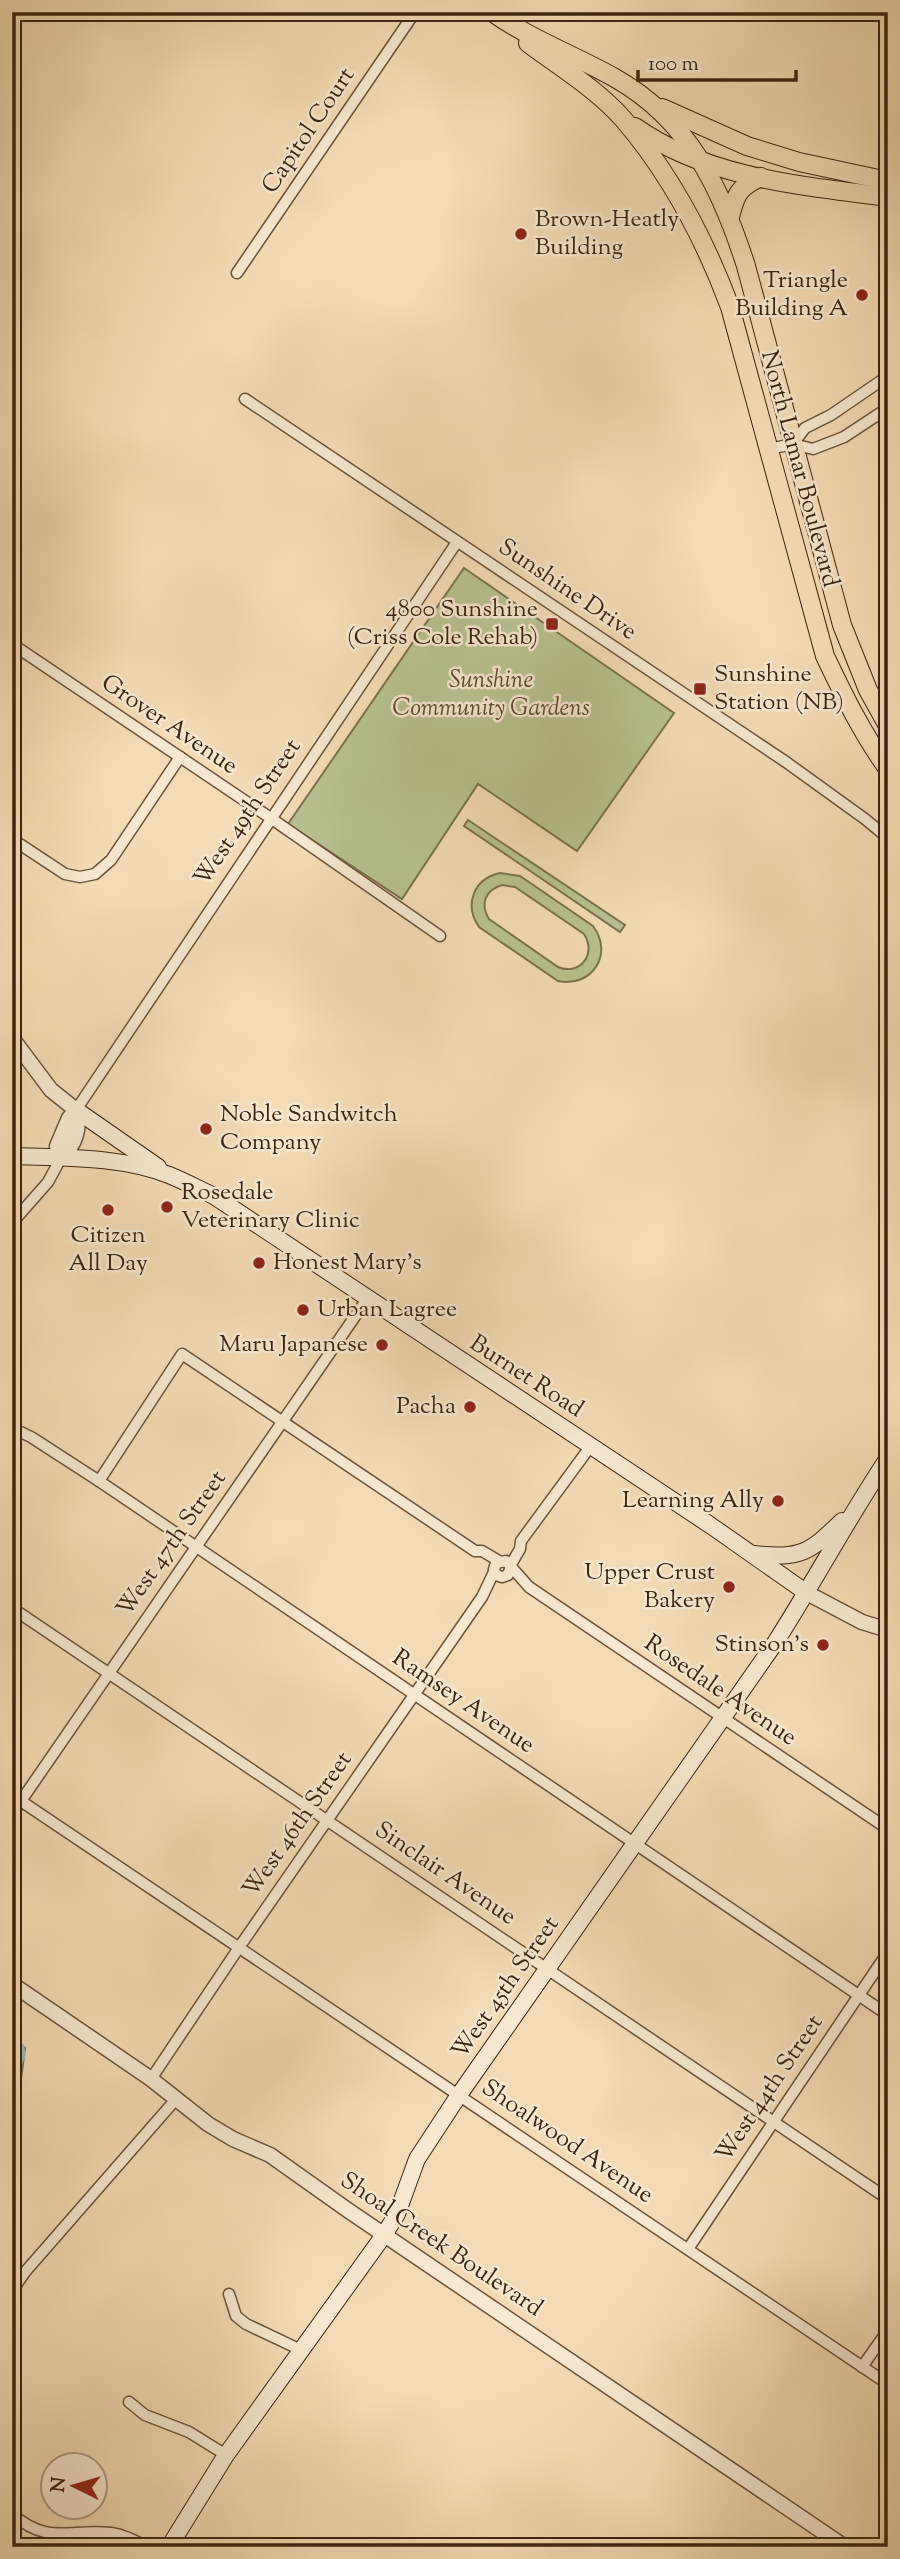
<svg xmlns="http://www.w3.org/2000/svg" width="900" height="2559" viewBox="0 0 900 2559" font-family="'Sorts Mill Goudy',serif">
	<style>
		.green { fill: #b9c190; stroke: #7b7250; stroke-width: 2; fill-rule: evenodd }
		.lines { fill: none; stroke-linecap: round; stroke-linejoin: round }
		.river { stroke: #9fb9b7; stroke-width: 19 }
		.minor-casing { stroke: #6b5238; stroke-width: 13 }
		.tertiary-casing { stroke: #6b5238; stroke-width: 17 }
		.secondary-casing { stroke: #3d240f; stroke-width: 18 }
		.primary-casing { stroke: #3d240f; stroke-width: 20 }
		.minor { stroke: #f8e8cf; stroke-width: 10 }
		.tertiary { stroke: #f8e8cf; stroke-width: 14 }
		.secondary { stroke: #f8e8cf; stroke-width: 16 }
		.primary { stroke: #f5dbb5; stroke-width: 18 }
		.poi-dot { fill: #8f2418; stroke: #f8e8cf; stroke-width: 2.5 }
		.labels { text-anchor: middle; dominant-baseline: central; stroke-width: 5; stroke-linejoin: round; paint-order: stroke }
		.street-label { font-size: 24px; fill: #3d240f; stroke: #f8e8cf }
		.poi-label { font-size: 24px; fill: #3d240f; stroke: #f8e8cf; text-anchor: end }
		.park-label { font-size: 24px; font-style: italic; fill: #5c4b2f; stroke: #f8e8cf }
	</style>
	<rect width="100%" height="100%" fill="#f5dbb5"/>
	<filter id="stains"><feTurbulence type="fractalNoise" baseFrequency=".00286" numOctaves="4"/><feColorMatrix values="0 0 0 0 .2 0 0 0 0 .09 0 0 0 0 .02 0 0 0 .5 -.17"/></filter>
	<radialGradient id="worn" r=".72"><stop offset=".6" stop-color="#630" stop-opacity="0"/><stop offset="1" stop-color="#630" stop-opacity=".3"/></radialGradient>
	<g class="green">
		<path d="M464,568L674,713L577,851L478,784L402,899L288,824Z"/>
		<path d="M468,820L625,925L620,932L464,826Z"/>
		<path d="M500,873L520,876L593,926C614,954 592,988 558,981L479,927C464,905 473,879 500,873ZM502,885L515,887L584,934C597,954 580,976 558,967L489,919C480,904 485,890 502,885Z"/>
		<path d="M12,2040L25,2048L20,2087L12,2098Z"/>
	</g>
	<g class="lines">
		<path class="river" d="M12,2047L15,2049L16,2055L12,2063"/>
		<defs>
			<g id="minor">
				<path d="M237,273L415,12"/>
				<path d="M245,399L786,762L865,819L888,838"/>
				<path d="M793,444L805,428L831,415L888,376"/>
				<path d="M769,449L793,444L813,449L844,437L888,408"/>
				<path d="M12,644L272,819L440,936"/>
				<path d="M12,839L65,874L80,877L95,874L111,860L180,757"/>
				<path d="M76,1110L457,542"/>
				<path d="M12,1223L48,1182L61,1158"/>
				<path d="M12,1428L31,1437L99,1481L888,2015"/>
				<path d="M99,1481L182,1354L475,1551H482L499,1561"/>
				<path d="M510,1566L520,1549L521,1541L590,1447"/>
				<path d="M510,1569L508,1575L502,1577L496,1575L494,1569L496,1563L506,1561L529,1587L888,1829"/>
				<path d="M12,1608L888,2199"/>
				<path d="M12,1795L888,2384"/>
				<path d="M12,1814L367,1299"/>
				<path d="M151,2079L240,1946L482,1597L494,1572"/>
				<path d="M688,2249L888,1952"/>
				<path d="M12,2291L25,2272L177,2098"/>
				<path d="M229,2294L236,2316L246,2324L303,2351"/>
				<path d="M862,2367L888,2330"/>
				<path d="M129,2402L145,2415L189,2432L226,2455"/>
				<path d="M12,2514C49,2546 70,2528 111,2533C125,2535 135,2541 147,2547"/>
			</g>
			<g id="tertiary">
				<path d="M12,1038L51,1090L76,1110"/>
				<path d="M76,1110C81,1128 75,1146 61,1158L57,1146L69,1118Z"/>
				<path d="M807,1593L862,1622L888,1630"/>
				<path d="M12,1984L151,2079L208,2124L233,2139L270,2155L349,2211L845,2547"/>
			</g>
			<g id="secondary">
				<path d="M76,1110L158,1167"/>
				<path d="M12,1156C64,1158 120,1156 169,1175C184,1181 199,1189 214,1196L710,1525L807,1593"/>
				<path d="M754,1554C801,1559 809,1553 842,1521"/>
				<path d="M169,2547L226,2455L384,2235L397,2214L417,2159L459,2095L775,1643C814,1582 848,1518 888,1458"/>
			</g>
			<g id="primary">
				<path d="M492,12C530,39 574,55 615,78C689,120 721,188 746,266L842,625L868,690L888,726"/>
				<path d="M528,43C560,67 598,90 624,120C671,175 705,240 730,307L825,656C844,696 862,733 888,769"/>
				<path d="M662,108L747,146L799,162L888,181"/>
				<path d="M635,127C707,178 802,186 888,197"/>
				<path d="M730,217C736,193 739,187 761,177"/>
			</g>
		</defs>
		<use href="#minor" class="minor-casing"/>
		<use href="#tertiary" class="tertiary-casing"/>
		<use href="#secondary" class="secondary-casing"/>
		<use href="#primary" class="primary-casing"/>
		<use href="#minor" class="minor"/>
		<use href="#tertiary" class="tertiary"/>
		<use href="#secondary" class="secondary"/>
		<use href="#primary" class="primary"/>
	</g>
	<g class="poi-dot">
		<circle cx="521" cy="234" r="7"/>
		<circle cx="862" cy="295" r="7"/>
		<rect x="545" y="617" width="14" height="14" rx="3.5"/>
		<rect x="693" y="682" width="14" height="14" rx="3.5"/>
		<circle cx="206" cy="1129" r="7"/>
		<circle cx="167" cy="1207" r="7"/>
		<circle cx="108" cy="1210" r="7"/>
		<circle cx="259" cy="1263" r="7"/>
		<circle cx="303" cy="1310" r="7"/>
		<circle cx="382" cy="1345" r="7"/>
		<circle cx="470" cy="1407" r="7"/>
		<circle cx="778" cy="1501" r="7"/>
		<circle cx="729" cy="1587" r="7"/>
		<circle cx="823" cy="1645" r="7"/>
	</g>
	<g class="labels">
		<g class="street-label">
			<text transform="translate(309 131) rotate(-56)">Capitol Court</text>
			<text transform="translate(799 469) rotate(75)">North Lamar Boulevard</text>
			<text transform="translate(567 590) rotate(34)">Sunshine Drive</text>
			<text transform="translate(169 725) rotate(34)">Grover Avenue</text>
			<text transform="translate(248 813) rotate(-56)">West 49th Street</text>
			<text transform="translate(526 1377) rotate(33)">Burnet Road</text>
			<text transform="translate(172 1544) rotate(-55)">West 47th Street</text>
			<text transform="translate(720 1691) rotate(34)">Rosedale Avenue</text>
			<text transform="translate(463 1702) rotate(34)">Ramsey Avenue</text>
			<text transform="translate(298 1825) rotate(-55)">West 46th Street</text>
			<text transform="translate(445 1874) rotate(34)">Sinclair Avenue</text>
			<text transform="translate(506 1988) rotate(-55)">West 45th Street</text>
			<text transform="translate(770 2089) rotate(-56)">West 44th Street</text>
			<text transform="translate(567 2142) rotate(34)">Shoalwood Avenue</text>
			<text transform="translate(441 2245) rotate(34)">Shoal Creek Boulevard</text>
		</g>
		<g class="poi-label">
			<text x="535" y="220" text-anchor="start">Brown-Heatly<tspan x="535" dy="28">Building</tspan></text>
			<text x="848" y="281">Triangle<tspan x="848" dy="28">Building A</tspan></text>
			<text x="538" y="610">4800 Sunshine<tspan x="538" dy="28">(Criss Cole Rehab)</tspan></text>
			<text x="714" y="675" text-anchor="start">Sunshine<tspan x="714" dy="28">Station (NB)</tspan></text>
			<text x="220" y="1115" text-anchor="start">Noble Sandwitch<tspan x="220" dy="28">Company</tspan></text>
			<text x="181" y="1193" text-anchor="start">Rosedale<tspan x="181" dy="28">Veterinary Clinic</tspan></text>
			<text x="108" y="1236" text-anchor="middle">Citizen<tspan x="108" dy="28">All Day</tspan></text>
			<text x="273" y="1263" text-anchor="start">Honest Mary's</text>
			<text x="317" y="1310" text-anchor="start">Urban Lagree</text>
			<text x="368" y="1345">Maru Japanese</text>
			<text x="456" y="1407">Pacha</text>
			<text x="764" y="1501">Learning Ally</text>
			<text x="715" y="1573">Upper Crust<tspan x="715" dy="28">Bakery</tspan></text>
			<text x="809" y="1645">Stinson's</text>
		</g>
		<g class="park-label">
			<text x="491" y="681">Sunshine<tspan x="491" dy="28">Community Gardens</tspan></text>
		</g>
	</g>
	<rect width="900" height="2559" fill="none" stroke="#f5dbb5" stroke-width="42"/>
	<rect x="14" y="14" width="872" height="2531" fill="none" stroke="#3d240f" stroke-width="3.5"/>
	<rect x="21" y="21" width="858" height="2517" fill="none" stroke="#3d240f" stroke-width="2"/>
	<g transform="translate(74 2486) rotate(275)"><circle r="33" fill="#f8e8cf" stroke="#ad9a82" stroke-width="2"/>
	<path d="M0-5L12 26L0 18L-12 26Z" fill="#8f2418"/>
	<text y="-10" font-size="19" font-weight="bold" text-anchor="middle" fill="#3d240f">N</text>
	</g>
	<path d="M638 70v10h158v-10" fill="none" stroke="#3d240f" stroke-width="3.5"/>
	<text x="648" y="70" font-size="21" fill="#3d240f" stroke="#f8e8cf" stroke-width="5" paint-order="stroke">100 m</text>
	<rect width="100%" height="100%" filter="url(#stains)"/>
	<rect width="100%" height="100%" fill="url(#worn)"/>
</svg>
